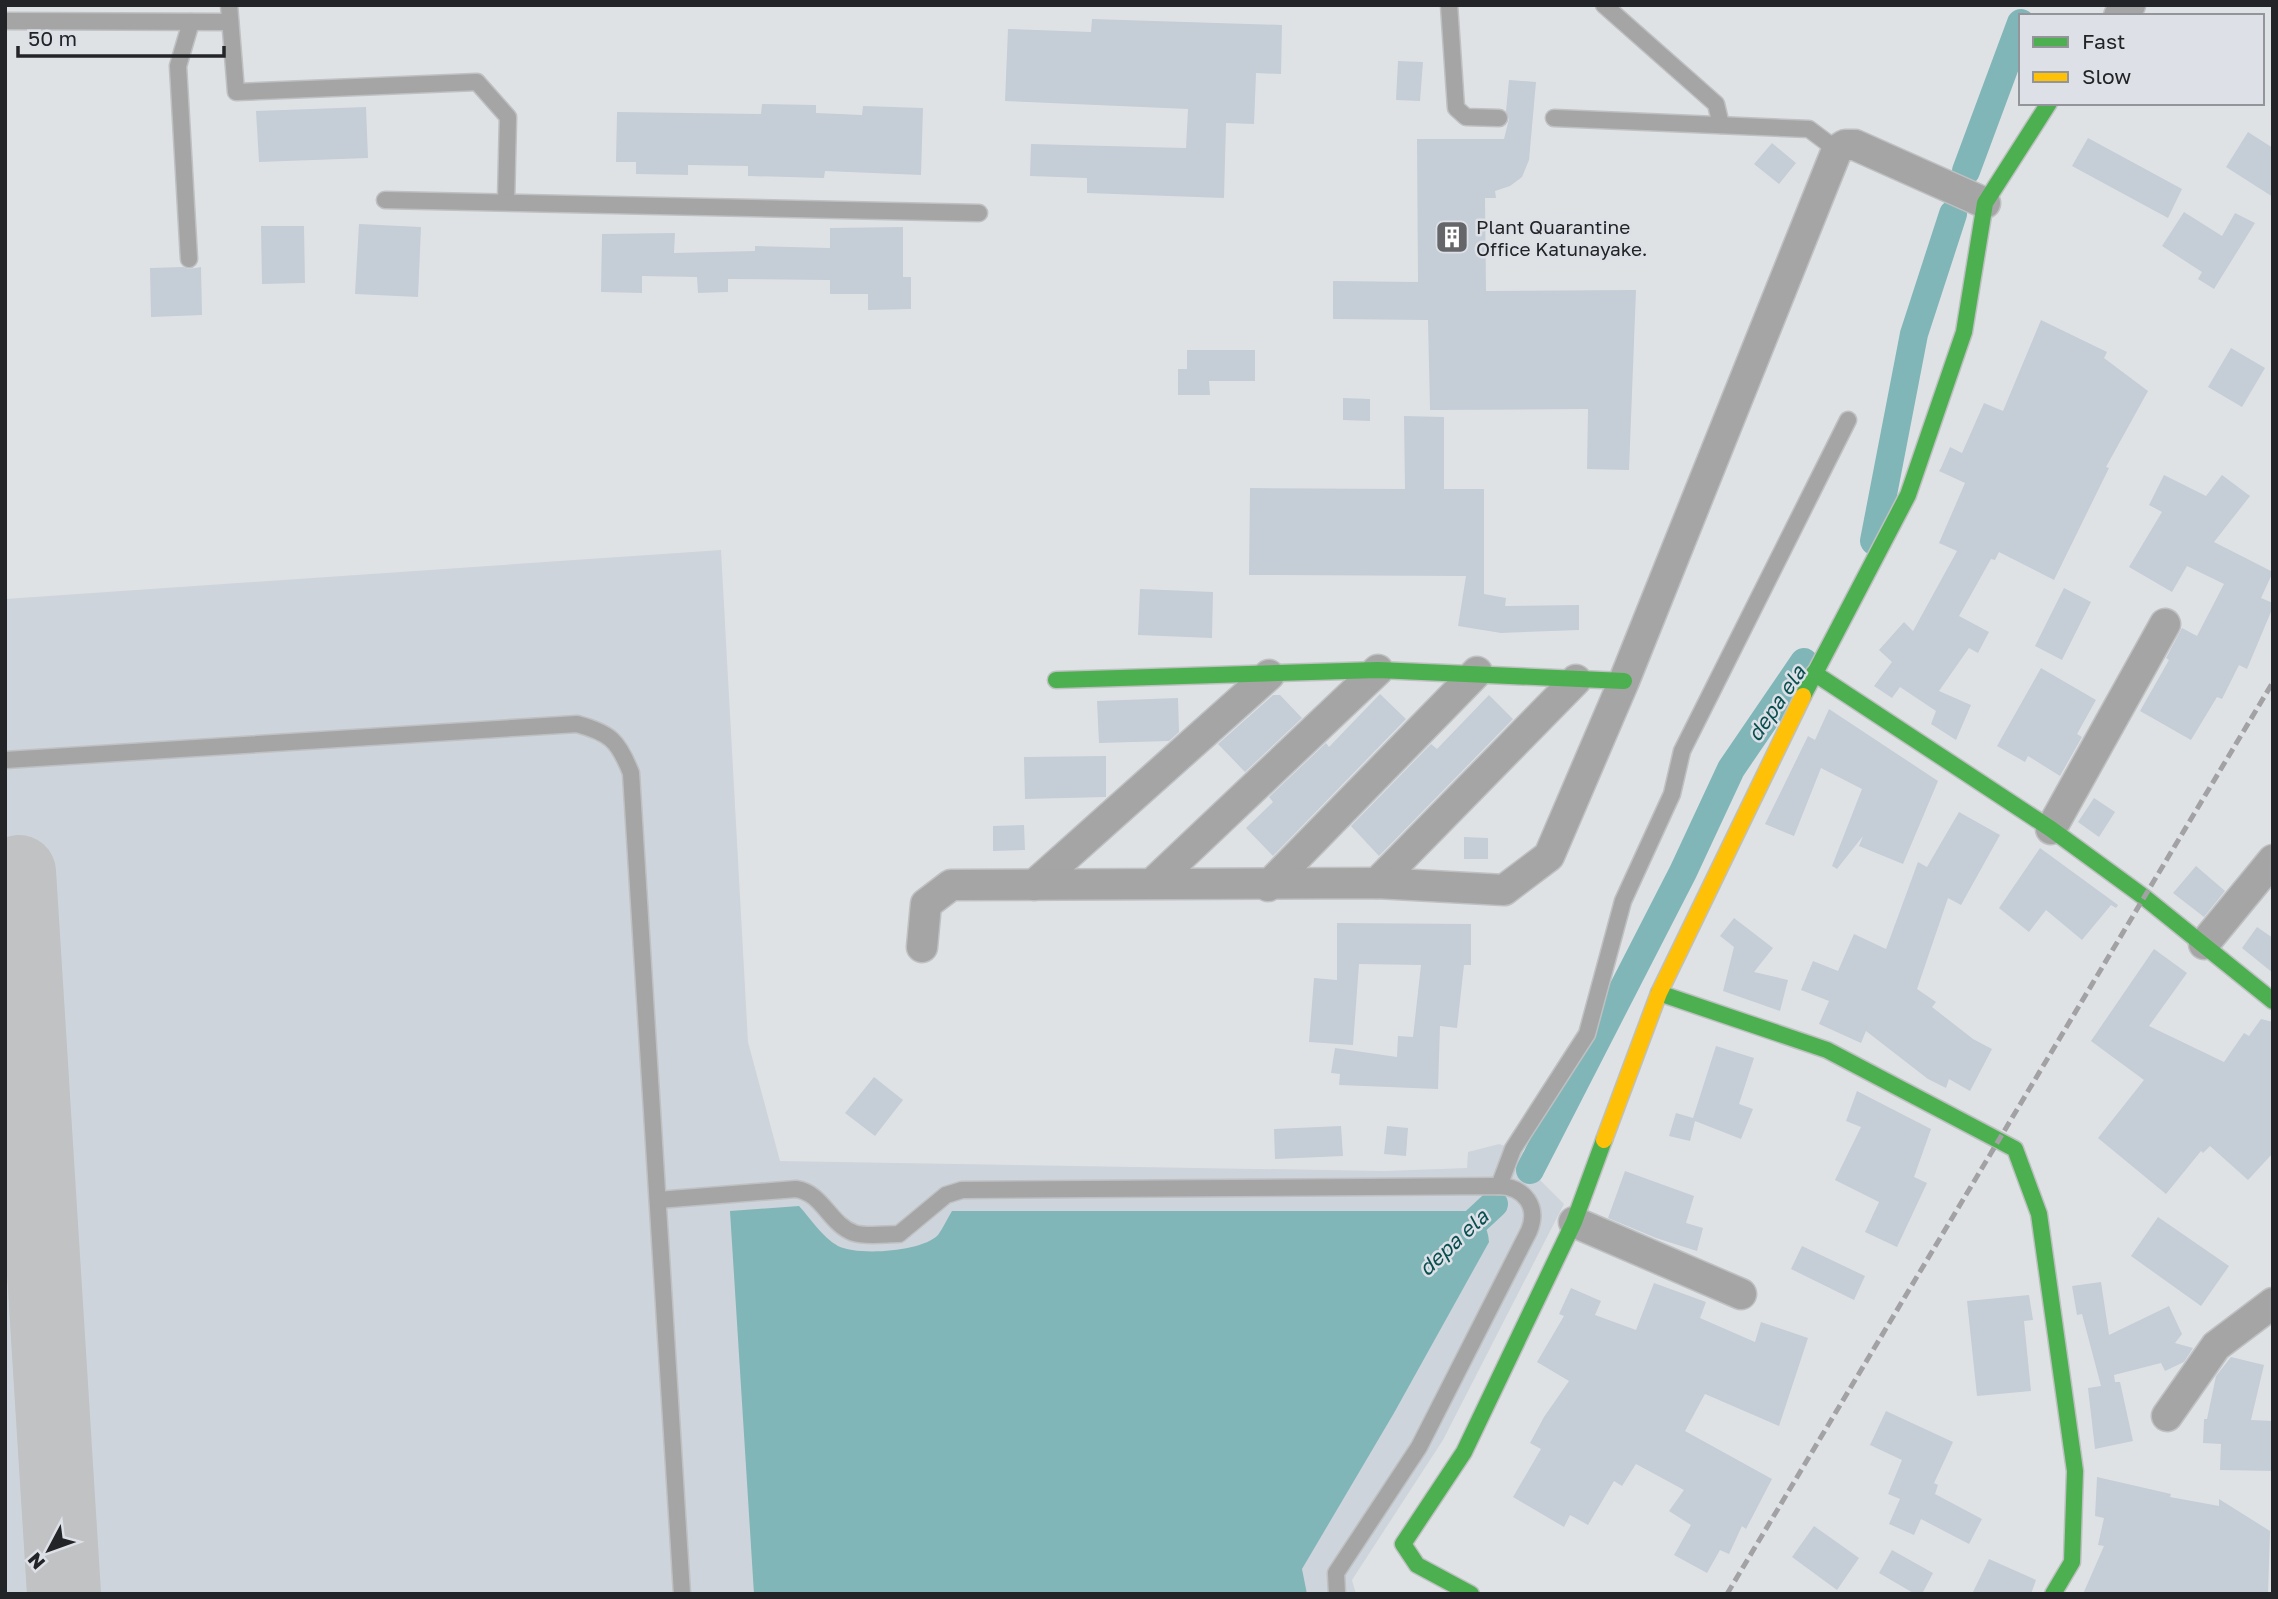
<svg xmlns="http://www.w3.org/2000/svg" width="2278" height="1599" viewBox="0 0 2278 1599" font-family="'Golos Text',sans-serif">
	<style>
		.built { fill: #ced4db }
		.water { fill: #80b6b8 }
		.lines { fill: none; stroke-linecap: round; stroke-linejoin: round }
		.canal { stroke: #80b6b8; stroke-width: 28 }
		.taxiway { stroke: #c0c2c4; stroke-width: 74 }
		.building { fill: #c5cdd7 }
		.lane-casing { stroke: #bec0c2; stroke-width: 19 }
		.street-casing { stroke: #bec0c2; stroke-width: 33 }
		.fast-casing { stroke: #bec0c2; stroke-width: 19 }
		.slow-casing { stroke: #bec0c2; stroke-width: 19 }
		.lane { stroke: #a4a5a4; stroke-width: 16 }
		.street { stroke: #a4a5a4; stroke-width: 30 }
		.fast { stroke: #4caf50; stroke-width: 16 }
		.slow { stroke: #ffc107; stroke-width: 16 }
		.rail { stroke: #a2a1a4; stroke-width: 5; stroke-dasharray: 10 5; stroke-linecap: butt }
		.labels { text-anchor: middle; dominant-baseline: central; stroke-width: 5; stroke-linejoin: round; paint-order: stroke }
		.poi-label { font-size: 19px; fill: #232427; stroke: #dde1e7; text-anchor: start }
		.water-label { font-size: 21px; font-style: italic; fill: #084f50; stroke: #dde1e7 }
	</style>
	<rect width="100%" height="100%" fill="#dfe2e5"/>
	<path class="built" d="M721,550L748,1042L780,1161L1384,1171L1467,1168L1468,1152L1499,1144L1529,1154L1530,1170L1564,1204L1443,1440L1352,1580L1356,1594H5V599Z"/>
	<path class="water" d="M799,1206C811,1219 822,1237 838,1246C857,1256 922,1252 938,1235C943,1228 947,1219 952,1211H1467C1481,1218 1488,1226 1489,1242L1394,1413L1302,1569L1307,1594H754L730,1211Z"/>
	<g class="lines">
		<g class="canal">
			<path d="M1966,171L2021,23"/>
			<path d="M1874,541L1914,334L1953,214"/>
			<path d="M1530,1170L1683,872L1731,769L1804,662"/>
			<path d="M1453,1242L1494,1204"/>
		</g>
		<path class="taxiway" d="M19,872L64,1594"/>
	</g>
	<g class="building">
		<path d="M1092,19L1282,25L1281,74L1256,73L1254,124L1226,123L1224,198L1087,193V178L1030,176L1031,144L1186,148L1188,109L1005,101L1008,29L1091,32Z"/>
		<path d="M1398,61L1423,62L1420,101L1396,100Z"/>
		<path d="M1509,80L1536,82L1529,160L1522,177L1510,186L1495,191L1496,198H1485L1486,291L1636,290L1629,470L1587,469L1588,409L1430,410L1428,320L1333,319V281L1418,282L1417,139H1504L1509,119L1506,111Z"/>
		<path d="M762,104L816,105V113L862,115L863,106L923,108L921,175L825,171L824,178L748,176V166L688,165V175L636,174V162H616L617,112L761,114Z"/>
		<path d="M366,107L368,158L259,162L256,111Z"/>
		<path d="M2248,132L2273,148V197L2226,167Z"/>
		<path d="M2088,138L2182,189L2168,218L2072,166Z"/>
		<path d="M1772,143L1796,163L1779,184L1754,164Z"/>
		<path d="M2184,212L2222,236L2235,213L2255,223L2214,289L2198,279L2202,272L2162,246Z"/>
		<path d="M359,224L421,227L418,297L355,294Z"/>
		<path d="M261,226H304L305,283L262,284Z"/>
		<path d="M903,227V277H911V309L868,310V294H830V280L728,279V292L698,293L697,277L642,276V293L601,292L602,234L675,233L674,253L755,251V246L830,248V228Z"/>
		<path d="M183,267L189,269L201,267L202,315L151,317L150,268Z"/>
		<path d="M2041,320L2107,352L2104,358L2148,391L2106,467L2109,468L2054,580L1999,552L1995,560L1991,559L1959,616L1989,632L1978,653L1969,648L1939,691L1971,705L1956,740L1931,724L1936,711L1900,687L1892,698L1874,686L1892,662L1879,650L1904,622L1913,631L1957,551L1939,543L1965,483L1939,471L1941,468L1950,447L1962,453L1984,403L2003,411Z"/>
		<path d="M2231,348L2265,368L2242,407L2208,387Z"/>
		<path d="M1187,350H1255V381H1209L1210,395H1178V369H1187Z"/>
		<path d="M1343,398L1370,399V421L1343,420Z"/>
		<path d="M1404,416L1444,417V489H1484V594L1506,598L1505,606L1579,605V630L1501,633L1458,626L1466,576L1249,575L1250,488L1405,489Z"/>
		<path d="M2164,475L2206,496L2222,475L2250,496L2214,542L2273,572L2261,598L2273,603V607L2247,669L2239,665L2222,699L2217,697L2191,740L2140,711L2169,660L2166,658L2182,628L2197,636L2224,584L2187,566L2172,592L2129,567L2162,512L2149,505Z"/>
		<path d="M2064,588L2091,602L2062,660L2035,646Z"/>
		<path d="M1140,589L1213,592L1212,638L1138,635Z"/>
		<path d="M2041,668L2096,700L2077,734L2082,737L2060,776L2028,756L2025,762L1997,746Z"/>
		<path d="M1380,694L1406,719L1273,856L1246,828L1273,802L1269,797L1326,743L1329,747Z"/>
		<path d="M1273,695H1280L1302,718L1245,772L1218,744Z"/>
		<path d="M1489,695L1513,719L1379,856L1351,826L1431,744L1437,749Z"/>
		<path d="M1178,698L1179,732L1169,741L1099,743L1097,701Z"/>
		<path d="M1829,709L1938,781L1903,864L1859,846L1863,836L1837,869L1832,866L1862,789L1821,768L1794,836L1765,824L1808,736L1815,740Z"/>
		<path d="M1106,756V797L1025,799L1024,757Z"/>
		<path d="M2094,798L2115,812L2099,837L2078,822Z"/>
		<path d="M1959,812L2000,835L1961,905L1948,898L1917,989L1936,1002L1932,1007L1973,1039L1992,1049L1970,1091L1949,1079L1946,1088L1928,1079L1866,1031L1861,1043L1819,1024L1829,1001L1801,990L1813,961L1838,971L1854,934L1886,949L1918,862L1927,867Z"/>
		<path d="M1024,825L1025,850L993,851V826Z"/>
		<path d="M1464,837L1488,838V859H1464Z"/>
		<path d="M2040,848L2118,905L2116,908L2111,905L2082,940L2046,910L2029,932L1999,908Z"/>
		<path d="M2196,866L2225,891L2204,917L2173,893Z"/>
		<path d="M1734,918L1773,948L1754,972L1788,980L1780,1011L1723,991L1734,947L1720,936Z"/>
		<path d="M1337,923L1471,924V965H1464L1457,1028L1440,1026L1438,1089L1339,1085L1340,1074L1331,1073L1335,1048L1397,1057L1398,1036L1413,1037L1421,965L1359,964L1353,1045L1309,1042L1314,978L1337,980Z"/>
		<path d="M2257,927L2273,938V973L2242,948Z"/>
		<path d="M2154,949L2187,973L2149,1026L2224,1062L2244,1033L2249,1036L2261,1019L2273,1022V1153L2248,1180L2210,1146L2203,1153L2201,1151L2166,1194L2098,1138L2144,1080L2091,1041Z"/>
		<path d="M1716,1046L1754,1058L1739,1104L1753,1109L1741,1139L1695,1121L1690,1141L1669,1136L1676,1113L1693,1118Z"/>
		<path d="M874,1077L903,1100L875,1136L845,1113Z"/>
		<path d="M1857,1091L1931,1129L1914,1177L1927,1183L1897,1247L1865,1232L1879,1202L1835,1180L1861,1127L1846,1121Z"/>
		<path d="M1341,1126L1343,1156L1275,1159L1274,1129Z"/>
		<path d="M1387,1126L1408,1128L1406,1156L1384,1154Z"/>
		<path d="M1625,1171L1694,1196L1686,1223L1703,1228L1697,1251L1656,1238L1608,1218Z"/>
		<path d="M2158,1217L2229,1266L2201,1306L2131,1256Z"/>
		<path d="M1802,1246L1865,1276L1854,1300L1791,1269Z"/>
		<path d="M2101,1282L2109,1335L2169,1306L2182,1334L2175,1343L2193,1348L2184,1362L2165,1371L2161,1363L2114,1375L2115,1382H2120L2133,1441L2095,1449L2088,1388L2101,1386L2082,1314L2077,1315L2072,1286Z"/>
		<path d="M1654,1283L1706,1302L1700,1318L1755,1342L1761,1322L1808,1338L1779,1426L1705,1394L1685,1431L1772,1479L1746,1529L1742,1526L1729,1554L1720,1550L1707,1573L1674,1555L1691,1525L1669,1511L1684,1490L1636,1464L1622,1486L1614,1481L1588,1525L1570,1515L1564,1527L1513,1497L1541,1449L1530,1443L1544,1417L1569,1381L1537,1362L1564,1316L1559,1314L1571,1288L1601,1301L1595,1315L1636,1330Z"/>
		<path d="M2029,1295L2033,1320L2024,1321L2031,1391L1977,1396L1967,1301Z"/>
		<path d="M2231,1357L2264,1365L2251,1420L2273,1421V1471L2220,1470L2221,1444L2203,1443L2204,1419H2207L2216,1376Z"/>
		<path d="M1886,1411L1953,1442L1934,1483L1938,1485L1935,1494L1982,1519L1969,1544L1921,1519L1914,1535L1889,1524L1900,1499L1888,1494L1902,1460L1870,1445Z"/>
		<path d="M2097,1477L2171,1494L2170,1497L2219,1506V1499L2270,1531L2268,1594H2083L2104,1546L2098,1545L2104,1518L2095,1516Z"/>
		<path d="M1814,1526L1859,1558L1837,1590L1792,1557Z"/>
		<path d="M1892,1550L1933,1573L1922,1594H1915L1879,1573Z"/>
		<path d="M1989,1559L2036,1580L2031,1594H1972Z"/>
	</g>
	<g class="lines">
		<defs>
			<g id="lane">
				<path d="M229,5L236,92L477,82L508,117L506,202"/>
				<path d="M1449,5L1456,108L1466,117L1499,118"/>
				<path d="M1604,5L1716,104L1721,125"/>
				<path d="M5,21L230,22"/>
				<path d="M1554,118L1809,129L1837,150"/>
				<path d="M385,200L979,213"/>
				<path d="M189,259L178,66L191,22"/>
				<path d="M5,760L577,724C610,733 618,740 631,773L682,1594"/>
				<path d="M1499,1186L1513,1149L1587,1034L1623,901L1672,794L1682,751L1848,420"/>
				<path d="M658,1200L796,1189C823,1193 829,1224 854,1233C866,1237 886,1234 899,1234L946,1195L962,1190L1499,1186C1525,1187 1539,1207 1529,1231L1419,1447L1336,1573L1337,1594"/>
			</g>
			<g id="street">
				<path d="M2119,16L2130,5"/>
				<path d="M2051,829L2165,624"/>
				<path d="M1153,883L1378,670"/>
				<path d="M1377,883L1576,680"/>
				<path d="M1034,885L1269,675"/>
				<path d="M1268,886L1477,672"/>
				<path d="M2204,944L2273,860"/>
				<path d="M922,947L926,904L951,885L1377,883L1504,890L1549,856L1624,681L1837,150L1845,145H1855L1985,203"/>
				<path d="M1574,1222L1741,1294"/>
				<path d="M2167,1416L2216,1346L2273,1303"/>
			</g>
			<g id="fast">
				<path d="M1814,673L2051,829L2144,897L2273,1001"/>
				<path d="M1056,680L1378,670L1624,681"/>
				<path d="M1803,696L1908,495L1964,332L1985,203L2049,103"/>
				<path d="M1659,993L1827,1050L2015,1149L2039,1214L2075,1471L2072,1562L2053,1594"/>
				<path d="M1471,1594L1417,1565L1403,1544L1464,1452L1574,1222L1604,1140"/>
			</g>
			<path id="slow" d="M1604,1140L1659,993L1803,696"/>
		</defs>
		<use href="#lane" class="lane-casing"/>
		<use href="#street" class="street-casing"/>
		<use href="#fast" class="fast-casing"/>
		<use href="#slow" class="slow-casing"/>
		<use href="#lane" class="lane"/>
		<use href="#street" class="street"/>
		<use href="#fast" class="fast"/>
		<use href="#slow" class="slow"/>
		<path class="rail" d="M1727,1594L2273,682"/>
	</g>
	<defs>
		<symbol id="building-square" viewBox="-11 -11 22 22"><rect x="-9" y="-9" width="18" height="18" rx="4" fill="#65666a" stroke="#dde1e7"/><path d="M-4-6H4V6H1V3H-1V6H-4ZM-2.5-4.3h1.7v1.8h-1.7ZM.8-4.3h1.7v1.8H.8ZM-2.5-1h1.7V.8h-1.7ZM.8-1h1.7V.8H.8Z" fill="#fff"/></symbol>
	</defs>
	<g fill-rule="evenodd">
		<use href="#building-square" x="1433" y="218" width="38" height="38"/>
	</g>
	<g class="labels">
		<g class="poi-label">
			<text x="1476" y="226">Plant Quarantine<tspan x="1476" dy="22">Office Katunayake.</tspan></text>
		</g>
		<g class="water-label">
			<text transform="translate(1776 703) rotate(-56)">depa ela</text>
			<text transform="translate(1453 1242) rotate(-43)">depa ela</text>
		</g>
	</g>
	<rect width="2278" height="1599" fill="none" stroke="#232427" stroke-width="14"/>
	<rect x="2019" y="14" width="245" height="91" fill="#dde1e7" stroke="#93959a" stroke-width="2"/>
	<rect x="2033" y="37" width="35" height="10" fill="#4caf50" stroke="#93959a" stroke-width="2"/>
	<text x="2082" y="49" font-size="21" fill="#232427">Fast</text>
	<rect x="2033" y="72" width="35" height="10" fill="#ffc107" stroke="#93959a" stroke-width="2"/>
	<text x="2082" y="84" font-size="21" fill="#232427">Slow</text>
	<g transform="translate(49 1550) rotate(229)" stroke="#dde1e7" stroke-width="5" paint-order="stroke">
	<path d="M0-5L12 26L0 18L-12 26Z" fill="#232427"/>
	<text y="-10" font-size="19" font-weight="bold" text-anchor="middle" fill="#232427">N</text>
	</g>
	<path d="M18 46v10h206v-10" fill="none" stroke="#232427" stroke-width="3.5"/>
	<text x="28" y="46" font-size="21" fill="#232427" stroke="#dde1e7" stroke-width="5" paint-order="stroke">50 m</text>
</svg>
